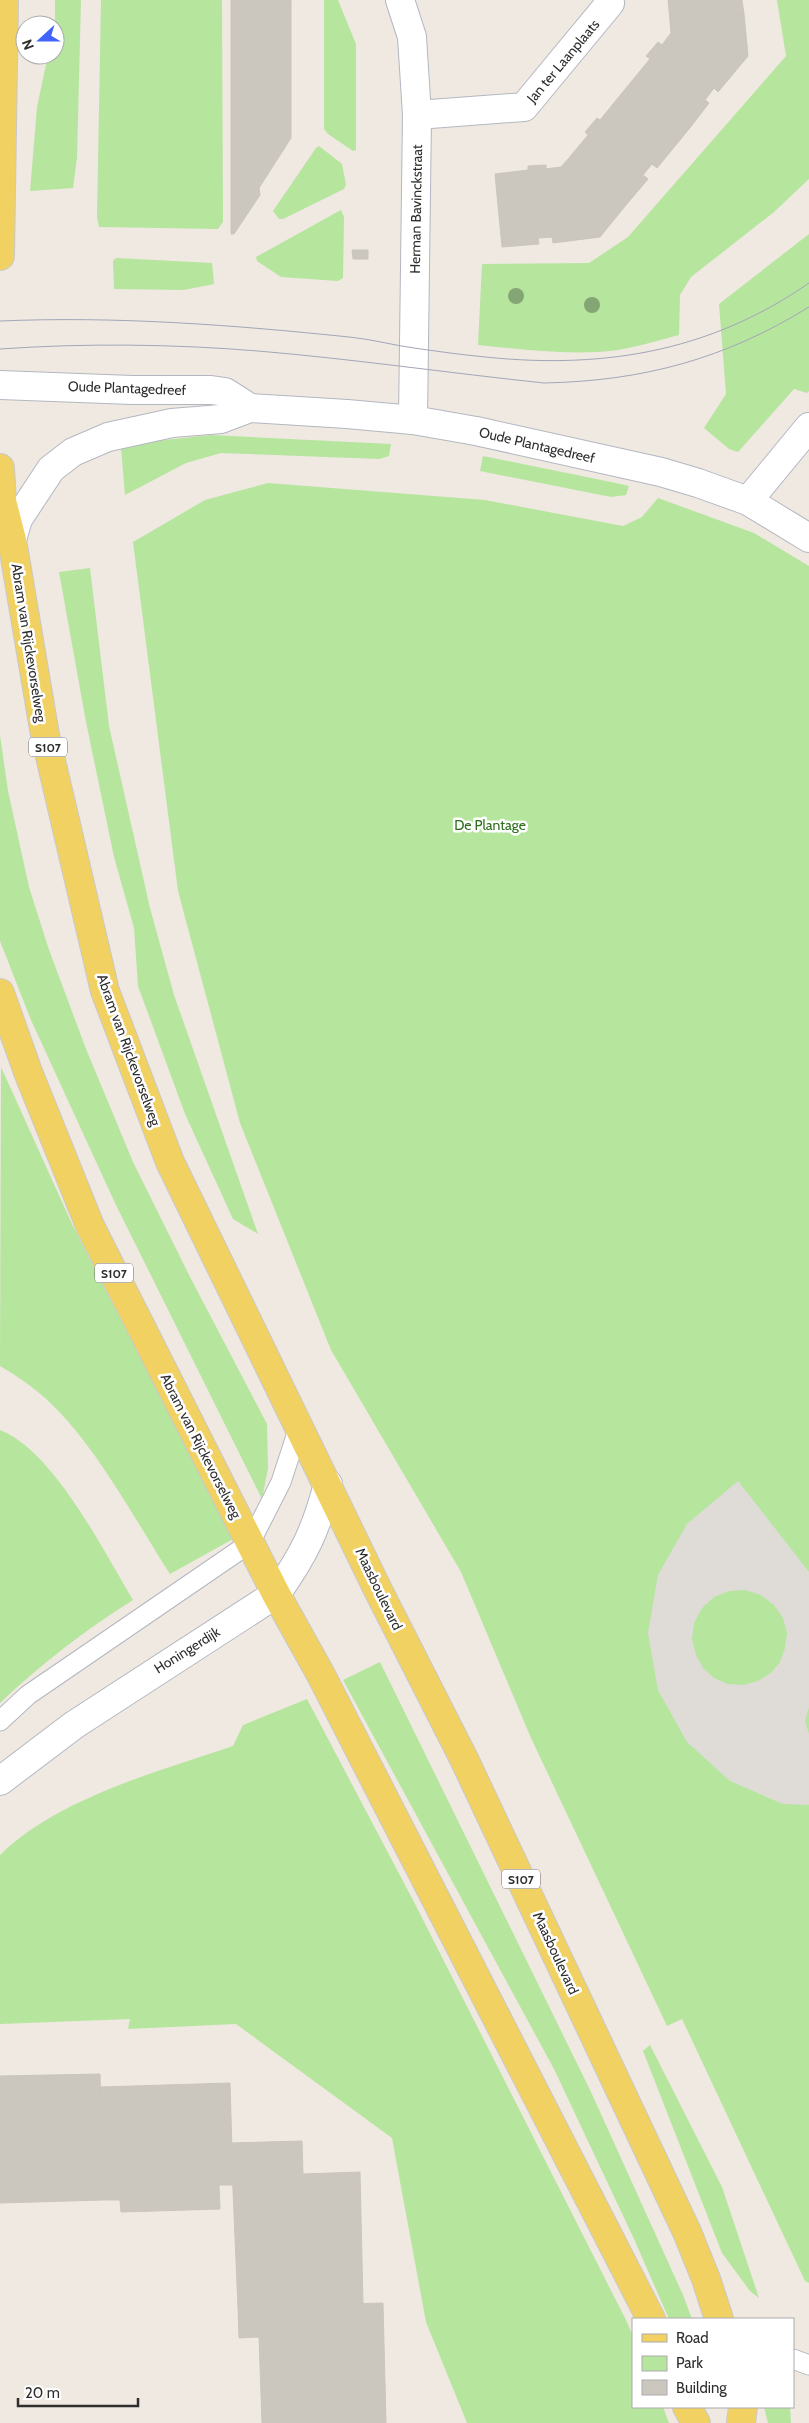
<svg xmlns="http://www.w3.org/2000/svg" width="809" height="2423" viewBox="0 0 809 2423" font-family="Cabin,sans-serif">
	<style>
		.green { fill: #b6e59e }
		.plaza { fill: #dfdcd8; fill-rule: evenodd }
		.building { fill: #cbc7bf; stroke: #cbc5ba }
		.lines { fill: none; stroke-linecap: round; stroke-linejoin: round }
		.lane-casing { stroke: #b4b7c1; stroke-width: 21 }
		.street-casing { stroke: #b4b7c1; stroke-width: 30 }
		.secondary-casing { stroke: #b4b7c1; stroke-width: 30 }
		.primary-casing { stroke: #c9c9c9; stroke-width: 30 }
		.lane { stroke: #fff; stroke-width: 19 }
		.street { stroke: #fff; stroke-width: 28 }
		.secondary { stroke: #fff; stroke-width: 28 }
		.primary { stroke: #f2d163; stroke-width: 28 }
		.tram { stroke: #a3a6b8; stroke-width: 1 }
		.tree { fill: #84a574 }
		.labels { text-anchor: middle; dominant-baseline: central; stroke-width: 5; stroke-linejoin: round; paint-order: stroke }
		.shield { fill: #fff; stroke: #6d6d6d; stroke-width: 1 }
		.shield-label { font-size: 12px; font-weight: bold; fill: #2e2e2e }
		.street-label { font-size: 14px; fill: #2e2e2e; stroke: #fff }
		.park-label { font-size: 14px; fill: #2c6e1b; stroke: #fff }
	</style>
	<rect width="100%" height="100%" fill="#efe9e1"/>
	<g class="green">
		<path d="M55,0H81L77,158L73,188L30,191L37,107L48,55H55Z"/>
		<path d="M101,0H222L223,222L218,229L99,227L97,217Z"/>
		<path d="M324,0H338L356,44V150L353,151L328,134L324,129Z"/>
		<path d="M777,0H809V179L774,212L691,277L680,295L679,335C652,342 625,351 597,352C557,354 518,349 478,345L482,264L589,263L628,237L786,56Z"/>
		<path d="M319,146L342,164L346,185L344,189L283,219H279L273,211L316,148Z"/>
		<path d="M341,210L344,217L343,278L338,281L281,277L257,261L256,257Z"/>
		<path d="M809,234V391L807,393L794,389L738,452L729,449L704,428L726,394L719,304Z"/>
		<path d="M116,258L212,263L214,284L184,290L114,289L113,261Z"/>
		<path d="M211,435L391,444L389,456L379,459L221,453L186,463L125,495L121,448L156,441Z"/>
		<path d="M483,456L616,483L629,486L626,495L611,497L480,471Z"/>
		<path d="M268,483L485,500L623,526L642,517L658,498L754,533L809,566V2283L805,2281L682,2019L667,2026L531,1738L461,1572L331,1350L240,1123L178,891L133,542L205,500Z"/>
		<path d="M90,568L109,726L150,908L174,995L258,1234L233,1219L185,1114L138,986L134,928L114,857L86,722L59,572Z"/>
		<path d="M0,735L8,791L29,887L48,947L86,1049L133,1162L190,1277L267,1424L268,1468L262,1499L115,1203L31,1020L0,941Z"/>
		<path d="M1,1067L72,1224L233,1539L170,1574C131,1514 87,1427 29,1385C20,1378 10,1372 0,1366Z"/>
		<path d="M0,1430C54,1451 104,1552 133,1600C85,1630 41,1664 0,1703Z"/>
		<path d="M380,1662L591,2092L683,2295L692,2319H669L634,2239L554,2069L343,1680Z"/>
		<path d="M307,1699L414,1902L626,2320L633,2336V2407H663L669,2423H467L426,2322L392,2138L236,2024L128,2029L130,2019L0,2024V1855C58,1798 157,1772 233,1746L243,1725Z"/>
		<path d="M650,2045L722,2187L759,2298L750,2291L722,2253L643,2051Z"/>
		<path d="M764,2407H790L791,2423H768Z"/>
	</g>
	<path class="plaza" d="M738,1481L809,1572V1707L805,1721L809,1734V1805L783,1804L730,1781L687,1742L658,1690L648,1633L658,1575L687,1524ZM745,1590L761,1595L774,1605L783,1618L787,1633L785,1648L780,1662L771,1673L758,1681L743,1685L728,1684L714,1678L703,1668L696,1655L692,1639L694,1623L702,1608L714,1597L729,1591Z"/>
	<g class="building">
		<path d="M231,0H291V138L259,188L260,195L234,234H231Z"/>
		<path d="M668,0H742L744,14L670,21Z"/>
		<path d="M744,14L748,56L718,92L714,88L705,100L709,103L689,129L631,82L650,59L646,56L658,42L662,45L671,33L670,21Z"/>
		<path d="M631,82L689,129L657,168L652,164L643,175L648,179L626,205L569,158L588,135L585,132L597,118L600,120Z"/>
		<path d="M569,158L626,205L600,237L553,243L552,237L538,238L539,244L502,247L495,174L528,170V166L546,165V169L561,167Z"/>
		<path d="M352,250H368V259H353Z"/>
		<path d="M100,2074L103,2200L0,2203V2076Z"/>
		<path d="M230,2083L233,2185H219L220,2209L121,2212L120,2200H103L100,2087Z"/>
		<path d="M302,2141L303,2174L360,2172L363,2304L238,2307L231,2143Z"/>
		<path d="M383,2303L386,2423H262L259,2337L239,2338L238,2307Z"/>
	</g>
	<g class="lines">
		<defs>
			<g id="lane">
				<path d="M0,1721L28,1695L250,1543L281,1482L299,1427"/>
				<path d="M793,2359L809,2365"/>
			</g>
			<g id="street">
				<path d="M400,0L412,37L417,115L413,420"/>
				<path d="M417,115L524,107L610,3L609,0"/>
				<path d="M0,385L132,390H211L225,392L250,408"/>
				<path d="M748,501L809,427"/>
				<path d="M12,540L18,519L51,469L73,452L108,437L172,423L221,419L250,408L347,414L413,420L476,431L661,472L698,483L748,501L809,538"/>
			</g>
			<path id="secondary" d="M0,1781L74,1725L276,1594C304,1555 316,1530 328,1484"/>
			<g id="primary">
				<path d="M0,256L4,0"/>
				<path d="M0,468L2,501L12,540L45,735L105,991L170,1162L379,1592L464,1759L687,2232L706,2279L719,2319"/>
				<path d="M0,993L28,1072L90,1226L276,1594L321,1675L651,2319"/>
				<path d="M687,2407L696,2423"/>
				<path d="M741,2423L743,2407"/>
			</g>
		</defs>
		<use href="#lane" class="lane-casing"/>
		<use href="#street" class="street-casing"/>
		<use href="#secondary" class="secondary-casing"/>
		<use href="#primary" class="primary-casing"/>
		<use href="#lane" class="lane"/>
		<use href="#street" class="street"/>
		<use href="#secondary" class="secondary"/>
		<use href="#primary" class="primary"/>
		<g class="tram">
			<path d="M0,321C117,316 233,325 349,337C371,339 392,345 414,348C435,351 456,354 476,356C597,370 707,354 809,283"/>
			<path d="M0,349C85,343 173,344 258,351C353,359 449,373 544,383C643,381 725,359 809,307"/>
		</g>
	</g>
	<g class="tree">
		<circle cx="516" cy="296" r="8"/>
		<circle cx="592" cy="305" r="8"/>
	</g>
	<g class="labels">
		<g class="shield">
			<rect x="29" y="737.5" width="38" height="19" rx="4"/>
			<rect x="95" y="1263.5" width="38" height="19" rx="4"/>
			<rect x="502" y="1869.5" width="38" height="19" rx="4"/>
		</g>
		<g class="shield-label">
			<text x="48" y="747">S107</text>
			<text x="114" y="1273">S107</text>
			<text x="521" y="1879">S107</text>
		</g>
		<g class="street-label">
			<text transform="translate(563 61) rotate(-50)">Jan ter Laanplaats</text>
			<text transform="translate(416 209) rotate(-89)">Herman Bavinckstraat</text>
			<text transform="translate(127 388) rotate(2)">Oude Plantagedreef</text>
			<text transform="translate(537 445) rotate(13)">Oude Plantagedreef</text>
			<text transform="translate(29 643) rotate(81)">Abram van Rijckevorselweg</text>
			<text transform="translate(129 1050) rotate(70)">Abram van Rijckevorselweg</text>
			<text transform="translate(201 1446) rotate(63)">Abram van Rijckevorselweg</text>
			<text transform="translate(379 1589) rotate(64)">Maasboulevard</text>
			<text transform="translate(187 1650) rotate(-32)">Honingerdijk</text>
			<text transform="translate(556 1953) rotate(65)">Maasboulevard</text>
		</g>
		<g class="park-label">
			<text x="490" y="825">De Plantage</text>
		</g>
	</g>
	<rect x="632" y="2318" width="162" height="90" fill="#ffffff" stroke="#ababab"/>
	<rect x="642" y="2334" width="25" height="8" fill="#f2d163" stroke="#ababab"/>
	<text x="676" y="2343" font-size="15" fill="#2e2e2e">Road</text>
	<rect x="642" y="2356" width="25" height="15" fill="#b6e59e" stroke="#ababab"/>
	<text x="676" y="2368" font-size="15" fill="#2e2e2e">Park</text>
	<rect x="642" y="2380" width="25" height="15" fill="#cbc7bf" stroke="#ababab"/>
	<text x="676" y="2393" font-size="15" fill="#2e2e2e">Building</text>
	<g transform="translate(40 40) rotate(249)"><circle r="24" fill="#ffffff" stroke="#ababab"/>
	<path d="M0-4L9 19L0 12L-9 19Z" fill="#4264fb"/>
	<text y="-8" font-size="14" font-weight="bold" text-anchor="middle" fill="#2e2e2e">N</text>
	</g>
	<path d="M18 2398v8h120v-8" fill="none" stroke="#2e2e2e" stroke-width="2.5"/>
	<text x="25" y="2398" font-size="15" fill="#2e2e2e" stroke="#ffffff" stroke-width="4" paint-order="stroke">20 m</text>
</svg>
